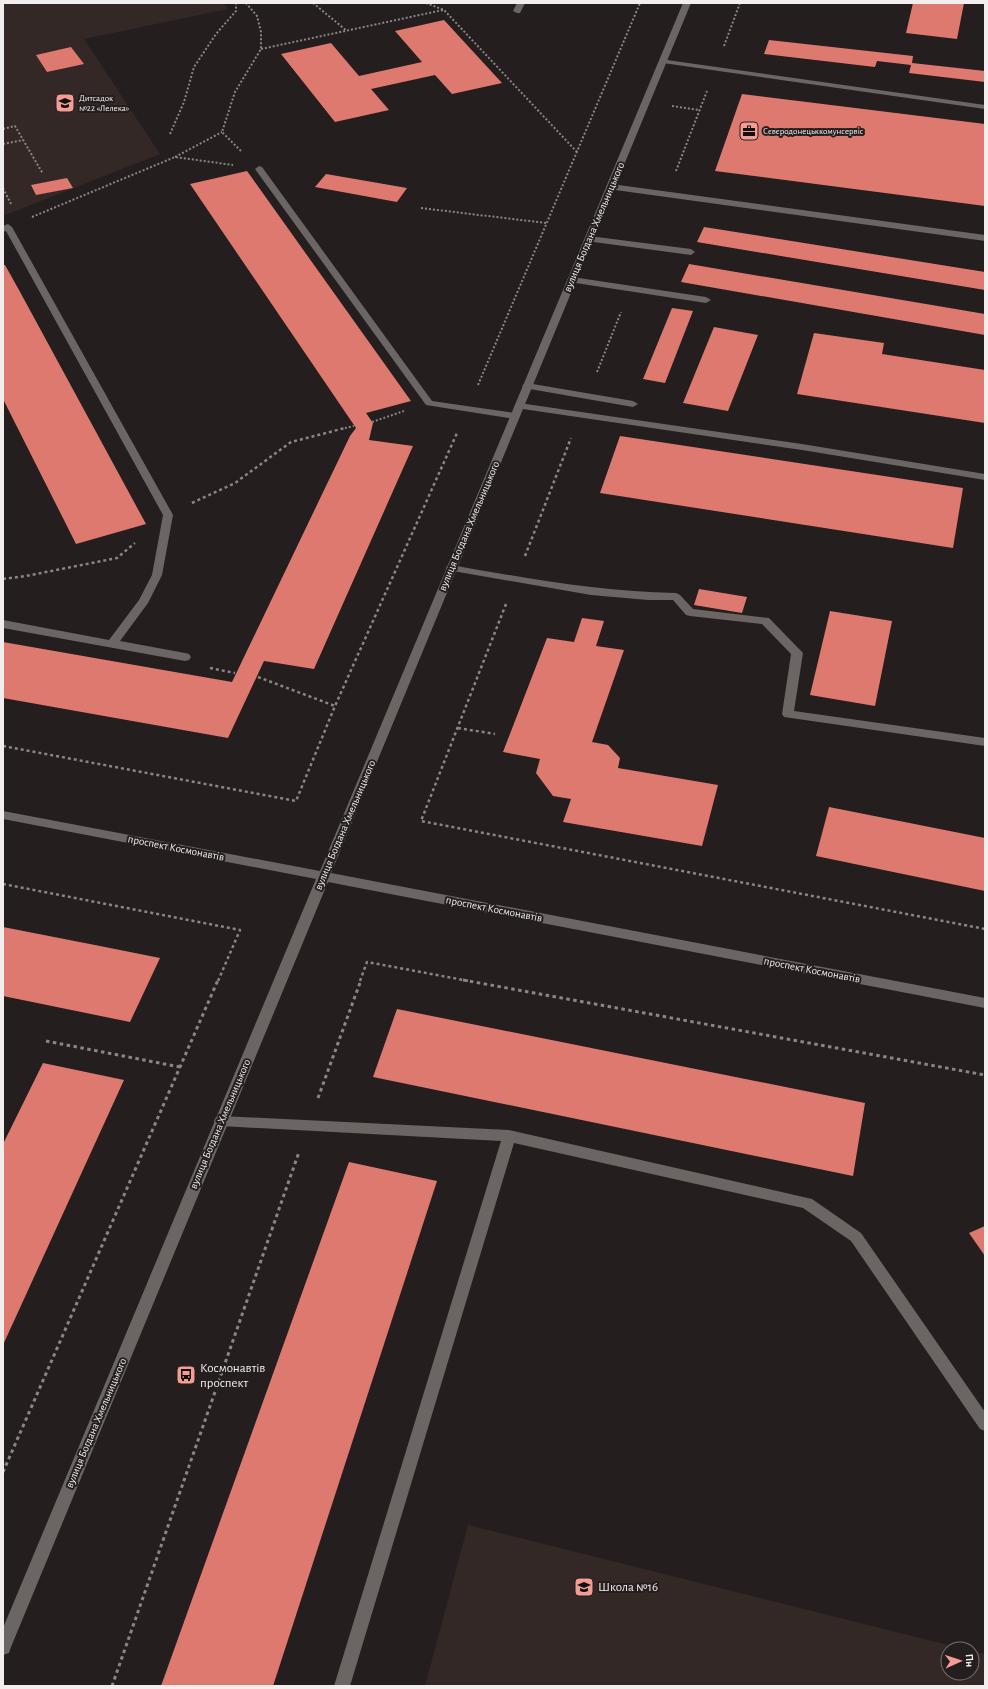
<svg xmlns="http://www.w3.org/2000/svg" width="988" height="1689" viewBox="0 0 988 1689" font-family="'Alegreya Sans',sans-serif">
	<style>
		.built { fill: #332826 }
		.building { fill: #de7970 }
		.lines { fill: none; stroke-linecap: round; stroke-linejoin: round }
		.path-far2 { stroke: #8a8685; stroke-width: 2; stroke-dasharray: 2 2; stroke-linecap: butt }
		.path-far1 { stroke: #8a8685; stroke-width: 2.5; stroke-dasharray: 3 3; stroke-linecap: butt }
		.path { stroke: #8a8685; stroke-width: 3; stroke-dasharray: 3.5 3.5; stroke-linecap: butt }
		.lane { fill: #6b6564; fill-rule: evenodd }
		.secondary { fill: #6b6564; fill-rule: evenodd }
		.labels { text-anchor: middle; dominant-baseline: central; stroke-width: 4; stroke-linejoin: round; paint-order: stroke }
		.far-poi-label { font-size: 9px; fill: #f1eeed; stroke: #241e1e; text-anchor: start }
		.street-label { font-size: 11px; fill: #f1eeed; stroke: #241e1e }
		.near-poi-label { font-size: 13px; fill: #f1eeed; stroke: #241e1e; text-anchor: start }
	</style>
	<rect width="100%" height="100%" fill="#241e1e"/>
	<g class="built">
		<path d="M3,3H224L228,9L84,39L160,154L3,216Z"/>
		<path d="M468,1525L964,1649H948V1673H972V1651L985,1654V1686H425Z"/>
	</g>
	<g class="building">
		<path d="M913,3H964L957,39L906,33Z"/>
		<path d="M444,20L502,83L452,94L435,75L371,89L389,110L335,122L281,54L331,43L359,76L422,62L395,31Z"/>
		<path d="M769,40L913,56L912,63L985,71V82L909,73L911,65L877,61L875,67L764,54Z"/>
		<path d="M71,47L84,64L47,72L36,55Z"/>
		<path d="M742,94L985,124V206L715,171Z"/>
		<path d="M247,171L411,401L366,413L373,423L369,440L413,446L314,669L264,661L228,738L3,698V642L232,682L350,436L356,428L190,184Z"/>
		<path d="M326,174L407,188L397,202L315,187Z"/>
		<path d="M67,178L73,188L36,195L31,185Z"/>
		<path d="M704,227L985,272V290L697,242Z"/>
		<path d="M689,264L985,314V335L681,282Z"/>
		<path d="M3,265H5L19,290L146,524L76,544L3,399Z"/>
		<path d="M672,308L693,311L665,383L643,379Z"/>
		<path d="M714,327L758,335L728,411L683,403Z"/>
		<path d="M814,333L884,343L882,354L985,370V423L797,394Z"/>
		<path d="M620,436L963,488L953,548L600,493Z"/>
		<path d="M699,589L747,597L742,613L694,605Z"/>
		<path d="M830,611L892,621L875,706L810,695Z"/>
		<path d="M582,618L604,621L596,646L624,650L592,742L608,745L620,758L618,768L718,785L702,846L563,822L571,799L553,796L536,773L540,759L503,752L547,638L574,642Z"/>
		<path d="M829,807L985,838V891L816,856Z"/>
		<path d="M3,927L100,946L160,958L130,1022L3,996Z"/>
		<path d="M397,1009L865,1103L853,1176L373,1077Z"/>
		<path d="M43,1063L124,1080L3,1345V1144Z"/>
		<path d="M349,1162L437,1181L273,1686H161Z"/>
		<path d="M985,1226V1256L969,1233Z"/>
	</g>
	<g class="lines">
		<g class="path-far2">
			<path d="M313,3L347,31"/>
			<path d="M426,3L444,10L577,152"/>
			<path d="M724,46L740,3"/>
			<path d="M261,49L443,10"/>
			<path d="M672,106L699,110"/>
			<path d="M3,129L15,126L43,174"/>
			<path d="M170,134L184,102L194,67L216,34L236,11V3"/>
			<path d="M3,144L23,140"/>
			<path d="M241,151L222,132L235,92L261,49V32L257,16L246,3"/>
			<path d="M175,157L222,132"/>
			<path d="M676,171L707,91"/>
			<path d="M3,188L11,204"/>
			<path d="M421,208L546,223"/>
			<path d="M32,217L175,157L233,165"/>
			<path d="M597,372L621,312"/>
			<path d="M478,385L640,3"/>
			<path d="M372,422L404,411"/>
			<path d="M341,429L354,426"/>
		</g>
		<g class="path-far1">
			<path d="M192,503L235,483L291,442L345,428"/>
			<path d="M525,556L571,438"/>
			<path d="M3,579L26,576L117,558L135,543"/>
			<path d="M506,604L421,821L985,929"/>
			<path d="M210,668L235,673"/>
			<path d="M258,677L335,706"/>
			<path d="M458,728L495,734"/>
			<path d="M3,746L296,801L335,706L457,433"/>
			<path d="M3,884L240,930L218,981"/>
			<path d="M360,981L367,962L469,981"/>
		</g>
		<g class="path">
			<path d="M463,980L985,1075"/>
			<path d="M46,1041L180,1067"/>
			<path d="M318,1098L361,980"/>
			<path d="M3,1472L218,980"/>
			<path d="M112,1686L299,1152"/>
		</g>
		<g class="lane">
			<path d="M517,3H525L520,13H517L513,11Z"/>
			<path d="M660,59L985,105V109L663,63L659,61Z"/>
			<path d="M259,166L262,167L432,401L515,413L518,414L520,416L518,418L515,419L426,405L255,169Z"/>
			<path d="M611,184L985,235V241L608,189L607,187Z"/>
			<path d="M8,224L12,227L173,515L162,575L148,603L120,641L185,653L189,654L191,657L189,660L185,661L3,628V620L109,640L139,600L152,575L163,515L6,231L3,232V226Z"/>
			<path d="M589,236L691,249L695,252L691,255L586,241L585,239L586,237Z"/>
			<path d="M572,277L706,297L711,300L706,303L569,282L567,280Z"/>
			<path d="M527,383L633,401L638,404L633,407L524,388L522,386L524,384Z"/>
			<path d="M519,403L802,444L985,474V480L802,450L516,408L514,406Z"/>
			<path d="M451,565C526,578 600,592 676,593L680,595L693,609L769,618L803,653L794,711L985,738V746L784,717L782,714L791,654L762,624L690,616L686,615L673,600H648L591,595L447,570L446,568L447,566Z"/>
			<path d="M221,1116L509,1130L812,1199L861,1233L985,1412V1431L980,1429L851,1241L803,1208L514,1143L350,1686H334L501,1141L221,1126L216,1125L214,1121L216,1117Z"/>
		</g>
		<path class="secondary" d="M683,3H691L331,873L985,998V1008L328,882L11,1647L9,1653L3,1655V1628L316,879L3,819V811L320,871Z"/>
	</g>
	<defs>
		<symbol id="school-square" viewBox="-11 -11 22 22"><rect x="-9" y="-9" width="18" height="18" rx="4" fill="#f59c93" stroke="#241e1e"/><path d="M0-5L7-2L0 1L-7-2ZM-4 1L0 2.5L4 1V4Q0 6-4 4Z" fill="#111"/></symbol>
		<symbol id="office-square" viewBox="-11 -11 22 22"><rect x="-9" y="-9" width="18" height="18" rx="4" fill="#f59c93" stroke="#241e1e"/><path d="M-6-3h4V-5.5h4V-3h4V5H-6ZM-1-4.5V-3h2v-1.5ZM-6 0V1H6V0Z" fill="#111"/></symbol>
		<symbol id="bus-square" viewBox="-11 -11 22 22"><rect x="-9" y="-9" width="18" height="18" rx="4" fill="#f59c93" stroke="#241e1e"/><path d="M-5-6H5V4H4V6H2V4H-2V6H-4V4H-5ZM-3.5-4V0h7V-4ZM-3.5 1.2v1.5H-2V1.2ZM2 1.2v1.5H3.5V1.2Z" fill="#111"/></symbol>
	</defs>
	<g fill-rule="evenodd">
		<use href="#school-square" x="54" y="92" width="22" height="22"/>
		<use href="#office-square" x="738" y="120" width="22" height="22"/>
		<use href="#bus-square" x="175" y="1364" width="22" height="22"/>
		<use href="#school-square" x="573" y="1576" width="22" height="22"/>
	</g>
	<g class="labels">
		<g class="far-poi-label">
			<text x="79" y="98">Дитсадок<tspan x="79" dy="10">№22 «Лелека»</tspan></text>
			<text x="763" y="131">Сєвєродонецьккомунсервіс</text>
		</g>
		<g class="street-label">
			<text transform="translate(594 227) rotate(-67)">вулиця Богдана Хмельницького</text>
			<text transform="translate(469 526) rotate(-67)">вулиця Богдана Хмельницького</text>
			<text transform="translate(345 825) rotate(-67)">вулиця Богдана Хмельницького</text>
			<text transform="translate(176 848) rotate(11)">проспект Космонавтів</text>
			<text transform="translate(494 909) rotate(11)">проспект Космонавтів</text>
			<text transform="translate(812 970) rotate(11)">проспект Космонавтів</text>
			<text transform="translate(220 1124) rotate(-67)">вулиця Богдана Хмельницького</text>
			<text transform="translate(96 1423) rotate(-67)">вулиця Богдана Хмельницького</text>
		</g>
		<g class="near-poi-label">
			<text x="200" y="1368">Космонавтів<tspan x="200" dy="15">проспект</tspan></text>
			<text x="598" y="1587">Школа №16</text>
		</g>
	</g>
	<rect width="988" height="1689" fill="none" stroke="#f1eeed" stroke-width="8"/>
	<g transform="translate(960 1661) rotate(87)"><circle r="19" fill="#241e1e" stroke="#767171"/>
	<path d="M0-3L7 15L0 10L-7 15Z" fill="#f59c93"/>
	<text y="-6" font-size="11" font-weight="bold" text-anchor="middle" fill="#f1eeed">Пн</text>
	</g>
</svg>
